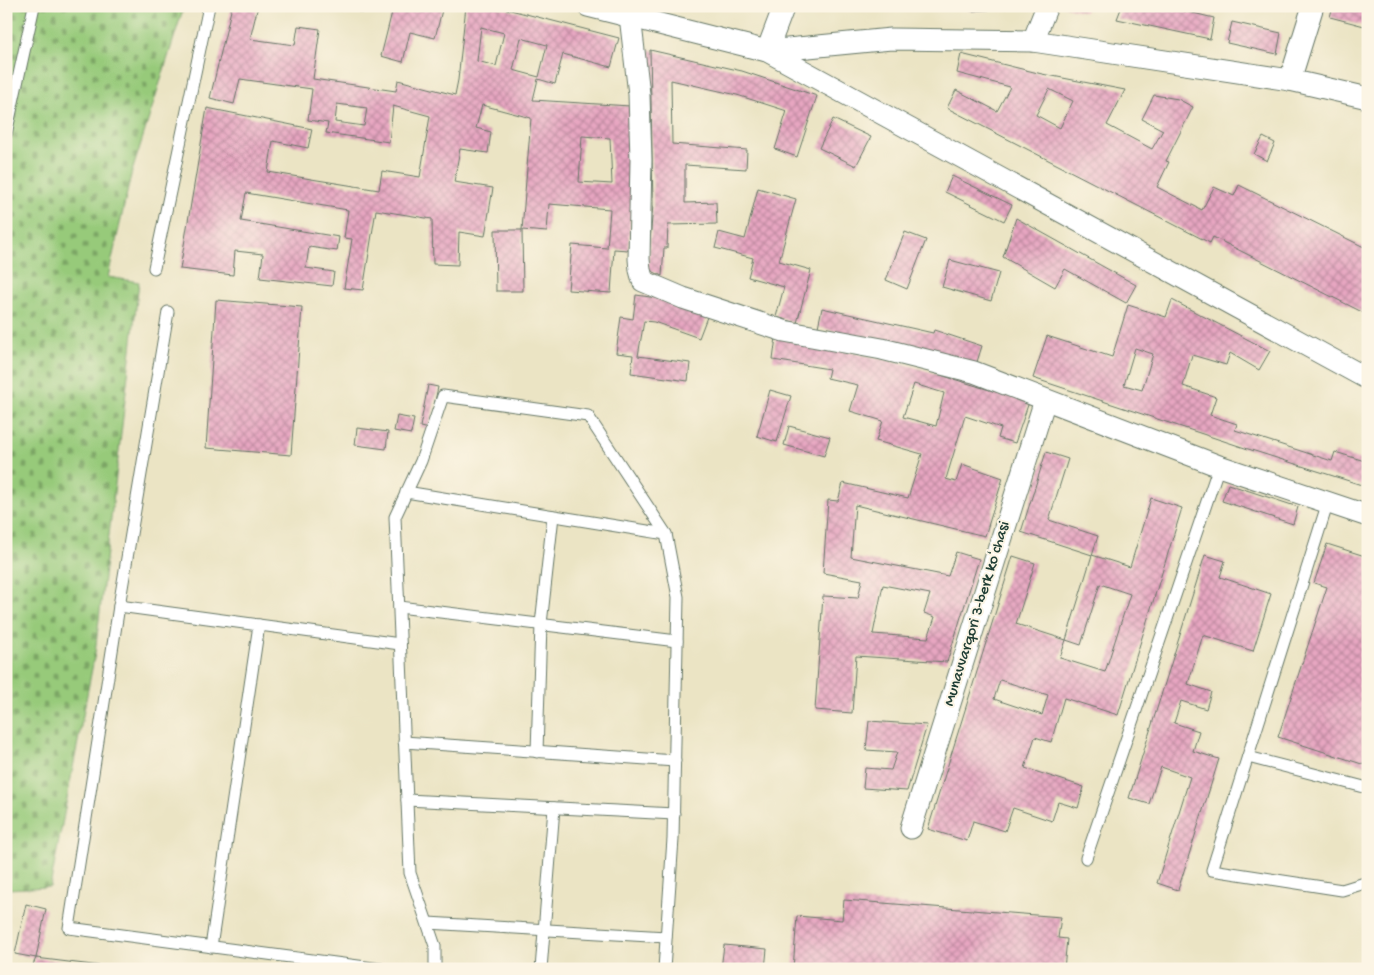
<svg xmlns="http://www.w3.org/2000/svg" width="1374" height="975" viewBox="0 0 1374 975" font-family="'Gochi Hand',sans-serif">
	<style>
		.cemetery { fill: url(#cemetery-stones); stroke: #5b8457 }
		.building { fill: url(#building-cross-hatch); fill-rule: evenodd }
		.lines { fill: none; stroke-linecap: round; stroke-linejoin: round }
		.lane-casing { stroke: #676; stroke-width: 13 }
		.street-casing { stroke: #676; stroke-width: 23 }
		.lane { stroke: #fff; stroke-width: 11 }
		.street { stroke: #fff; stroke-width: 21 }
		.labels { text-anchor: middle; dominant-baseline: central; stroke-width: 4; stroke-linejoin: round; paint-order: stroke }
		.street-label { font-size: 16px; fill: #1f3d34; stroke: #fcf5e5 }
	</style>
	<defs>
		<pattern id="cemetery-stones" width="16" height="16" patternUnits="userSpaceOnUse" patternTransform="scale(1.25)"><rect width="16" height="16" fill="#97ca7a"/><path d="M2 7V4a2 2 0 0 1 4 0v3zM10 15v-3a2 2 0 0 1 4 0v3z" fill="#7ba565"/></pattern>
		<pattern id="building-cross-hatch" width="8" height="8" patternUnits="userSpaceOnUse" patternTransform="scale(1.25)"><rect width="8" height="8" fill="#e7a6c1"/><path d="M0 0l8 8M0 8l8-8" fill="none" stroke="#bb889e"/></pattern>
	</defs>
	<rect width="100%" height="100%" fill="#fcf5e5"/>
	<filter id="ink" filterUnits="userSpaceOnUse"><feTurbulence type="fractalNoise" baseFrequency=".02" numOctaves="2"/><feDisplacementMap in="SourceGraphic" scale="10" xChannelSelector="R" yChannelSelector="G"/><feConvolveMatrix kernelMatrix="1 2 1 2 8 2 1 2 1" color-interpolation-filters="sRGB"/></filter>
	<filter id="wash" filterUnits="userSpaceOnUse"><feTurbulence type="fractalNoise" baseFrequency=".0096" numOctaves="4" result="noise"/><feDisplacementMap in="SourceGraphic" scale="20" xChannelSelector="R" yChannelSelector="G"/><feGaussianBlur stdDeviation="1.12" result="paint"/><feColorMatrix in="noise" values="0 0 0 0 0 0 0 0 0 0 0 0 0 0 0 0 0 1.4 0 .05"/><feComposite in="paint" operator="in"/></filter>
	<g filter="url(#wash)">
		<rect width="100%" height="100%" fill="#ebe4c4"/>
		<path class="cemetery" d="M6,6H184L131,175L108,277L139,282L95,653L50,887L6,889Z"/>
		<g id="blocks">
			<g class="building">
				<path d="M232,6H258L250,39L295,45L298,26L320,29L313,79L396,91L398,80L455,95L458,80L466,6H495L619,38L611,67L563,54L555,84L538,79L533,100L630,106L633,186L628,250L614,249L611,293L568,290L572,245L607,248L610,209L549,204L547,232L522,230L531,118L482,105L476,128L491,132L488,153L460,149L454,182L493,188L485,236L459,232L458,265L433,264L432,219L376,210L363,290L344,288L352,239L344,238L348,210L246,193L241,221L339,237L337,251L309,247L306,268L334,272L332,286L260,278L263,254L235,251L233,275L180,269L207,108L312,129L308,148L273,141L268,172L379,190L382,171L420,177L430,116L393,106L389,142L326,133L328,123L308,120L312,89L240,79L234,104L210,98ZM481,27L504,33L496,66L477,61ZM521,38L547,45L539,77L513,70ZM337,104L367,108L364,126L335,122ZM582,136L610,138L612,184L579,182Z"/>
				<path d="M339,6H365L363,13Z"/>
				<path d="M374,6H443L435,38L410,32L403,62L381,56L392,12Z"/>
				<path d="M953,6H1013L1014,8L972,11Z"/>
				<path d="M1063,6H1087L1085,12Z"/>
				<path d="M1122,6H1163L1214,18L1210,39L1117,19Z"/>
				<path d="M1333,6H1368V27L1330,17Z"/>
				<path d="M1232,22L1281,33L1277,54L1227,43Z"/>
				<path d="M650,50L742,71L817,96L797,157L775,149L787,111L737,95L671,80L672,144L747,150L746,169L685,165V203L716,202L717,224L668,225L667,248H664L662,276L648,269L653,204Z"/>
				<path d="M961,54L1042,74L1125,90L1107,125L1152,149L1163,130L1142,119L1154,95L1178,99L1193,107L1166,161L1169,162L1157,187L1202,210L1214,187L1234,196L1239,185L1368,249V315L1213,237L1210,243L947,108L956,90L997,111L1010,87L957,73ZM1049,89L1073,101L1060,128L1036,115Z"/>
				<path d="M833,119L871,137L856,166L819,148Z"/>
				<path d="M1263,137L1275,143L1267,161L1254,154Z"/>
				<path d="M952,176L1012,205L1004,221L945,192Z"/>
				<path d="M758,188L796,199L779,261L811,270L797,323L776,317L784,287L748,277L753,258L715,248L719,232L745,239Z"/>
				<path d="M1016,218L1136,285L1126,303L1065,269L1055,287L1003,257Z"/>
				<path d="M495,230H522L523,291H496Z"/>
				<path d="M905,232L926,240L907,289L886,280Z"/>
				<path d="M950,260L999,273L991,301L942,287Z"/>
				<path d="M636,295L657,298L707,317L699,338L654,322L644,321L638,356L690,363L688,381L631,373L633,355L616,353L621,317L633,319Z"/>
				<path d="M216,300L302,307L291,455L206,448Z"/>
				<path d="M1172,300L1270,351L1259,370L1230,353L1226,365L1192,355L1183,386L1216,397L1210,415L1237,424L1235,430L1332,461L1335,452L1368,462V487L1245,448L1033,378L1047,336L1112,357L1128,305L1166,317ZM1135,348L1153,354L1142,390L1124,385Z"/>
				<path d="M822,308L933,333L934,330L982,346L976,365L818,327Z"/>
				<path d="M776,337L901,363L1029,402L1015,443L998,438L1001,428L965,416L946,479L956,482L962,464L1003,478L985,536L855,505L851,557L948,576L956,552L979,559L947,662L856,656L852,713L815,710L823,596L858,598L862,580L823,573L828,500L838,501L843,483L908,498L922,454L876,441L883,421L850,411L858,385L827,378L829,369L773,360ZM914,384L944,393L936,426L903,417ZM883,585L930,594L924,613L935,617L928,638L873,634Z"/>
				<path d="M428,385L438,387L429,429L420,427Z"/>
				<path d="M770,390L791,396L777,442L757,436Z"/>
				<path d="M397,416L414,419L411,434L394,431Z"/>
				<path d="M789,426L830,437L824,456L784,445Z"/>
				<path d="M357,428L388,432L386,449L355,445Z"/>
				<path d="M1046,452L1068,459L1049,520L1098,536L1092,555L1021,532Z"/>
				<path d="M1228,484L1298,507L1293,524L1222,501Z"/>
				<path d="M1151,498L1182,508L1118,715L1064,698L1051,742L1035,737L1025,768L1084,787L1078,808L1058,802L1052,821L1013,808L1005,831L973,821L967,841L928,829L1013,556L1035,563L1016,624L1066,640L1060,658L1105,672L1130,594L1100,584L1081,645L1066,640L1092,555L1130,567ZM1000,680L1048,695L1042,715L994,699Z"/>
				<path d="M1327,544L1368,557V766L1278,737L1327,587L1314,583Z"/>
				<path d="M1205,555L1225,561L1220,577L1271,594L1253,651L1203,635L1188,684L1211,692L1206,709L1181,701L1174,723L1199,731L1193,751L1219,759L1178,890L1157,883L1190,777L1161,767L1149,804L1129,798Z"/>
				<path d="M869,721L927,725L907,791L863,788L865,768L891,770L897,752L866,750Z"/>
				<path d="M844,900L1061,917L1058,938L1067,939L1064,969H793L797,916L842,920Z"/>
				<path d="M26,904L46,909L36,958L15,954Z"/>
				<path d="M724,945L767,949L765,969H721Z"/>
				<path d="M36,958L109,967V969H31Z"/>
			</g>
		</g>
	</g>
	<g filter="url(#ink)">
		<use href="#blocks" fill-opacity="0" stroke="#676" stroke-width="1"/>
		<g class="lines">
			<defs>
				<g id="lane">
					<path d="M6,134L34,6"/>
					<path d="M154,268L209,6"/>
					<path d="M406,492L666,534"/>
					<path d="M1328,502L1212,870L1342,890L1368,882"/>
					<path d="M119,606L168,312"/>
					<path d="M399,607L677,641"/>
					<path d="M404,742L675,761"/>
					<path d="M537,752L541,624L553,516"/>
					<path d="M1248,757L1368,788"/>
					<path d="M407,800L674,814"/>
					<path d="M1086,858L1219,466"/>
					<path d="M428,923L666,937"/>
					<path d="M211,947L259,625"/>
					<path d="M381,969L69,928L119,606L400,644"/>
					<path d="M435,969V946L410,873L395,517L421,461L443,396L588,416L666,534L678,597L673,839L664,969"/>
					<path d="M541,969L554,808"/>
				</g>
				<g id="street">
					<path d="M588,6L767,51L1368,379"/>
					<path d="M784,6L767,51L891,39L1033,41L1290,80L1368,98"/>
					<path d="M630,16L639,94L641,160L639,259L640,270L643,281L683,298L784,331L882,349L974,372L1219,466L1368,516"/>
					<path d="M1033,41L1047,6"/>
					<path d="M1290,80L1313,6"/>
					<path d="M911,828L1045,400"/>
				</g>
			</defs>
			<use href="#lane" class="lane-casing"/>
			<use href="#street" class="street-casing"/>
			<use href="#lane" class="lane"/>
			<use href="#street" class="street"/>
		</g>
	</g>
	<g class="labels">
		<g class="street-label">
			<text transform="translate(978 614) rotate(-73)">Munavvarqori 3-berk koʻchasi</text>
		</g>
	</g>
	<rect width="1374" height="975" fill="none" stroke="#fcf5e5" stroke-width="25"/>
</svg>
